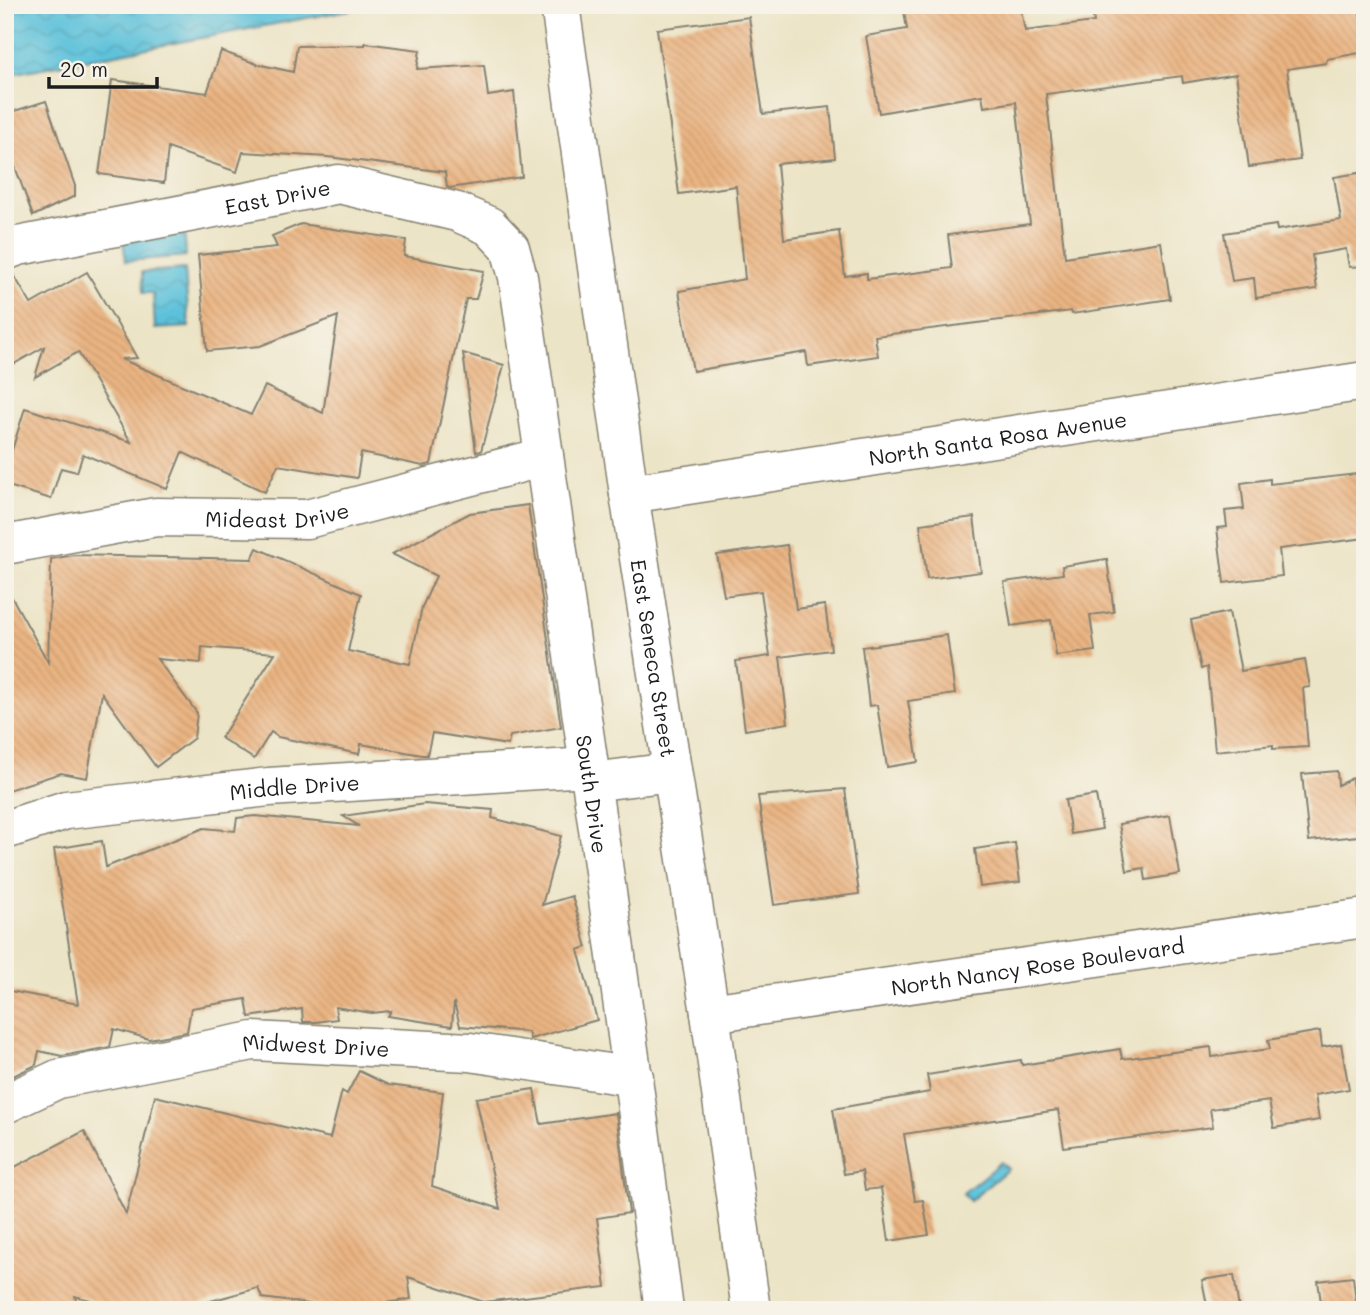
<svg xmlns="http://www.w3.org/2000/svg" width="1370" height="1315" viewBox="0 0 1370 1315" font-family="Mali,sans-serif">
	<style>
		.water { fill: url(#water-waves); stroke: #3c6e7b; stroke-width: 2 }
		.building { fill: url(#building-back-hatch) }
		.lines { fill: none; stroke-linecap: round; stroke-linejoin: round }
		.minor-casing { stroke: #848071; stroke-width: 41 }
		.minor { stroke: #fff; stroke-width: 38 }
		.labels { text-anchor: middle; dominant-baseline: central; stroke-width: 6; stroke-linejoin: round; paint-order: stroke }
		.street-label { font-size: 21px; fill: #1c1c1c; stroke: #f7f3e8 }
	</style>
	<defs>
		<pattern id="water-waves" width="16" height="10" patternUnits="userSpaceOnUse" patternTransform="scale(1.75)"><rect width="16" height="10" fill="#5cc1da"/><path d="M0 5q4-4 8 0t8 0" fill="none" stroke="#4fa5ba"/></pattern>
		<pattern id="building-back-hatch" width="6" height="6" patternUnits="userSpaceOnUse" patternTransform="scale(1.75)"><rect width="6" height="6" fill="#eab482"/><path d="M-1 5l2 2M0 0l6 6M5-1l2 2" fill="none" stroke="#c89a70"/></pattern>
	</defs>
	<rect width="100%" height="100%" fill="#f7f3e8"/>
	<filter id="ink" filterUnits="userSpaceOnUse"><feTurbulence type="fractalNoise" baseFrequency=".0143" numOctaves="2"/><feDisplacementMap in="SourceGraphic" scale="14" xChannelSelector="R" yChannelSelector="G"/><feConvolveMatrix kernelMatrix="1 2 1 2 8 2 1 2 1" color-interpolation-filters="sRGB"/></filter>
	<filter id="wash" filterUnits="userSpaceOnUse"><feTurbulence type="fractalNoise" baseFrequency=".00686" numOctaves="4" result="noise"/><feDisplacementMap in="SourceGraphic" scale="28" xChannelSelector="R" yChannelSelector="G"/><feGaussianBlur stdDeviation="1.57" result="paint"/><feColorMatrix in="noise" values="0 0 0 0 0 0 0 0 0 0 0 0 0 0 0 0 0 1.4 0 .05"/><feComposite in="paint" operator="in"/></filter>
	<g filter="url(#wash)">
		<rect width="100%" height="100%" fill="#ece4c6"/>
		<g class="water">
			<path d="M5,5H376L5,75Z"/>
			<path d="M184,224L186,256L126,261L122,235Z"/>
			<path d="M185,269L189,327L155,329L153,293H143L142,272Z"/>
			<path d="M1001,1162L1008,1169L970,1201L963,1193Z"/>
		</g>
		<g id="blocks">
			<g class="building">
				<path d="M938,5H1020L1025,31L1094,22L1091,5H1359L1365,52L1327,59L1326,63L1287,69L1300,160L1249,167L1236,74L1183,83L1182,76L1046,94L1065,257L1161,242L1170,299L1072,314L1071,311L875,336L878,356L808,366L806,352L693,371L679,291L745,279L736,186L679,194L657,29L749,17L763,114L830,107L835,158L777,164L784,239L839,231L845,276L867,273V279L952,268L948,235L1030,224L1016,102L984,107L982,95L879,113L866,36L907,29L904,11Z"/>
				<path d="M365,43L420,50L417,69L484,65L488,96L514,92L522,177L450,188L447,187L445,172L328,157L243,152L237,172L168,148L164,183L99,174L112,80L207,93L221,51L257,64L293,72L297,46L365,45Z"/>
				<path d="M46,101L75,186V196L33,216L5,139V114Z"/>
				<path d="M1365,172V266L1349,267L1346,249L1312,255L1317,289L1256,298L1254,278L1232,281L1224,233L1276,225L1277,230L1341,220L1334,177Z"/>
				<path d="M301,224L406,240L404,256L484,271L476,299H466L431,464L423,466L361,453L357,478L278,465L265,492L182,452L167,489L83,454L77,472L61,468L51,499L5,485V473L25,408L131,442L78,352L35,377L44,347L5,369V272H12L31,304L87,272L137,358L121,359L251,415L265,386L323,413L338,316L260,346L207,351L198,255L277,247L272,236Z"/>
				<path d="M463,353L504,365L481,451L476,452Z"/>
				<path d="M1365,473V538L1279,549L1282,576L1224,583L1217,528L1227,527L1225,511L1244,509L1241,483L1270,479V484Z"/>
				<path d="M528,505L561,727L510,736L508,745L432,733L427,755H422L361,744L359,754L278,737L271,732L254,759L221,738L275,653L202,647L201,663L157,659L197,713L194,738L156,767L102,693L87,778L61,773L5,791V585L48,662L51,559L74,555L252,559L257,548L361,594L348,651L410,664L422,607L436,576L392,554L470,513Z"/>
				<path d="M974,517L981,572L927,579L920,524Z"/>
				<path d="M787,545L796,609L825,605L831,650L780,657L788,723L745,730L736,661L770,656L761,591L724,596L717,555Z"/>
				<path d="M1107,559L1114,612L1090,615L1095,651L1056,656L1051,620L1011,626L1004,582L1063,574L1062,566Z"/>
				<path d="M1229,612L1241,671L1305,660L1310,687L1303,688L1308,747L1273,749V745L1215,751L1207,667L1201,669L1191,620Z"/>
				<path d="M947,635L955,694L908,701L918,762L887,767L877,705L869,706L862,647Z"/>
				<path d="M1337,771L1338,785L1352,778L1358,836L1309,841L1302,774Z"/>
				<path d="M845,789L859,894L774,905L758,796Z"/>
				<path d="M1096,795L1102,829L1071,834L1065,800Z"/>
				<path d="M425,804L493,810L492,818L561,836L542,905L572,896L587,947L578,950L597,1020L530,1039L528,1032L460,1026L454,1002L452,1026L388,1016L391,1011L372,1013L335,1007L337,1019L316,1022H303L302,1009L249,1017L246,999L191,1008L187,1032L149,1039L114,1029L110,1047L62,1056L39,1051L36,1065L9,1078L5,1077V990L78,1004L54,849L102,841L106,867L204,828L235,831L237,818L255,816L359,826L343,816Z"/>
				<path d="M1170,815L1180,874L1146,880L1144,868L1127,871L1119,824Z"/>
				<path d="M1015,843L1020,882L980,887L975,849Z"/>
				<path d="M1320,1031L1322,1047L1341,1044L1349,1089L1315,1095L1319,1120L1274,1128L1269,1101L1210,1109L1213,1127L1064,1147L1058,1110L904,1134L915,1201L923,1200L929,1235L889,1241L881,1188L865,1190L862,1171L844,1174L833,1109L930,1092L927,1075L1021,1060L1022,1065L1120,1049L1122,1059L1211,1047L1212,1057L1270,1049L1268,1040Z"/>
				<path d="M359,1071L388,1085L443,1092L432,1186L500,1209L476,1098L534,1089L541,1124L616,1113L629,1213L597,1218L606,1287L484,1302L408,1277L411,1299L349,1309L262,1298L258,1288L178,1310H130L75,1296L78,1310H8L5,1297V1172L84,1131L126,1214L155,1096L330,1138L342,1091L347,1094Z"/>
				<path d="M1234,1275L1239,1310H1208L1202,1280Z"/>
				<path d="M1353,1277L1357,1310H1322L1318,1281Z"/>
			</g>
		</g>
	</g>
	<g filter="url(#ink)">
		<use href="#blocks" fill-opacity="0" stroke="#848071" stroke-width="2"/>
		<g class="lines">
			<defs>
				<g id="minor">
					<path id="s1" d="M560,5L629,494L710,1013L751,1310"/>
					<path id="s2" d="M5,251L18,246L339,184L457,212L489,226L510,248L518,277C568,621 619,965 664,1310"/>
					<path id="s3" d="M629,494L1365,381"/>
					<path id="s4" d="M5,545L156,517L307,519L544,457"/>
					<path d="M591,782L672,772"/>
					<path id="s5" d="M5,830L66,810L269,787L588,767"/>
					<path id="s6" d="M710,1013L1365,918"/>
					<path id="s7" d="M5,1104L58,1079L253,1041L470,1052L634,1077"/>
				</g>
			</defs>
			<use href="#minor" class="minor-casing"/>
			<use href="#minor" class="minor"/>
		</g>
	</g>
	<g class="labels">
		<g class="street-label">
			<text stroke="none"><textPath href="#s2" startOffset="278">East Drive</textPath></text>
			<text stroke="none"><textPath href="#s3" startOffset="373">North Santa Rosa Avenue</textPath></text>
			<text stroke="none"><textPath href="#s4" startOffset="275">Mideast Drive</textPath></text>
			<text stroke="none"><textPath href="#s1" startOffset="660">East Seneca Street</textPath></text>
			<text stroke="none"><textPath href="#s5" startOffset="294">Middle Drive</textPath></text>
			<text stroke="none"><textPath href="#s2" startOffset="1080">South Drive</textPath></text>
			<text stroke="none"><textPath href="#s6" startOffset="331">North Nancy Rose Boulevard</textPath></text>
			<text stroke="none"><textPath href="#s7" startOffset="320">Midwest Drive</textPath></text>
		</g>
	</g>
	<rect width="1370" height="1315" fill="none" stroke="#f7f3e8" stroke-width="28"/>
	<path d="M49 77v10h108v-10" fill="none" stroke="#1c1c1c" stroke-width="3.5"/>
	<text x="60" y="77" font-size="21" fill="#1c1c1c" stroke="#f7f3e8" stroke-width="5" paint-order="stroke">20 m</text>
</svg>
